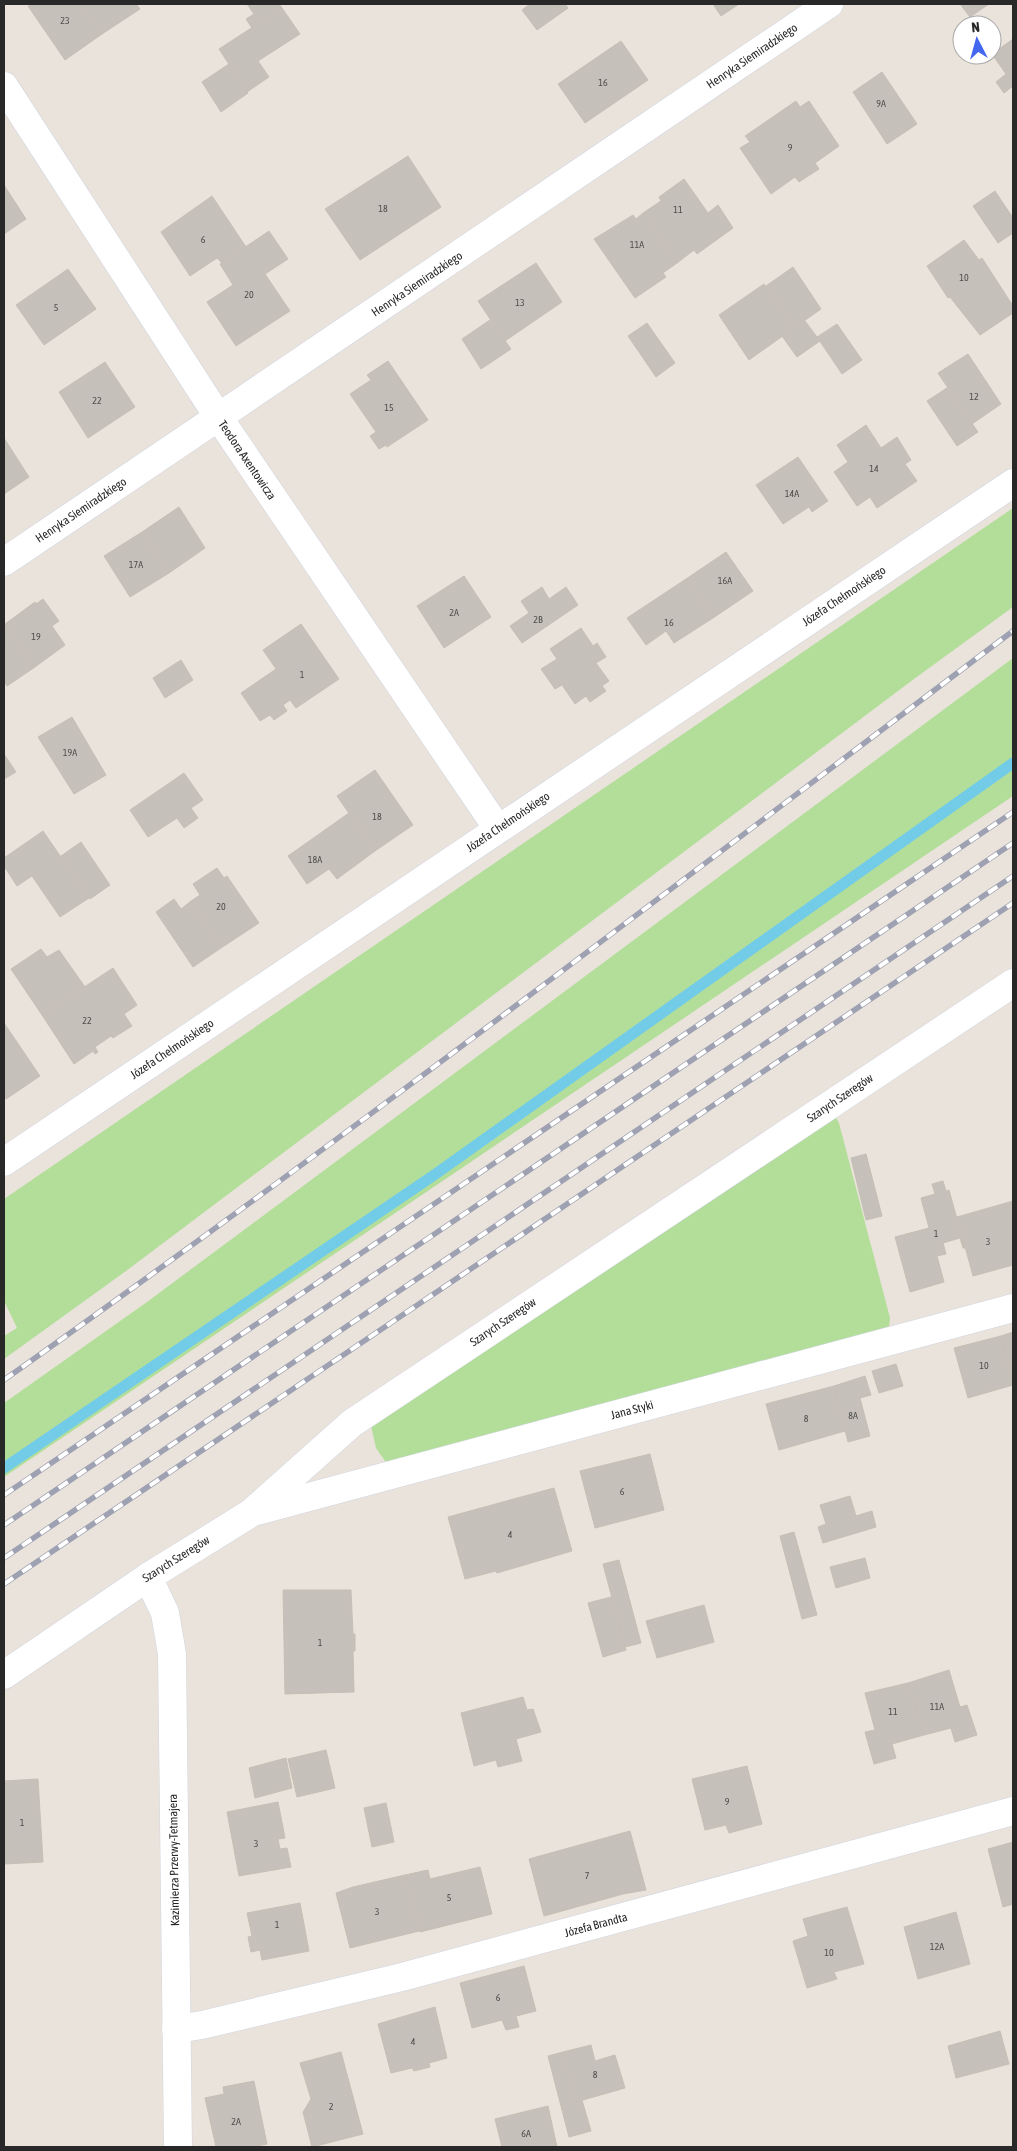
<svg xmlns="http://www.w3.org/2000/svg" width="1017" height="2151" viewBox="0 0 1017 2151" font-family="'Asap Condensed',sans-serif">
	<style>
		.green { fill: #b3de9a }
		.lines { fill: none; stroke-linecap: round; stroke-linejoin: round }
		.stream { stroke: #73cce7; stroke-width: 11 }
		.building { fill: #c5c0ba; stroke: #c5bfb5 }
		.minor-casing { stroke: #d0d4e0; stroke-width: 29 }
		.minor { stroke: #fff; stroke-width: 28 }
		.rail-casing { stroke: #9ea1b2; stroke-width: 5.5 }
		.rail { stroke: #fff; stroke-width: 4; stroke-dasharray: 11; stroke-linecap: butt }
		.labels { text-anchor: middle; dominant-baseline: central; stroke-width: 5; stroke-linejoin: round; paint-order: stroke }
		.number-label { font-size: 10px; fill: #4f4e4c }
		.street-label { font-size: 12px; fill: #282828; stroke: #fff }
	</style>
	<rect width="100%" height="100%" fill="#eae3db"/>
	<g class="green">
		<path d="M1013,508V607L914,679L126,1271L4,1359V1336L17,1328L4,1301V1199Z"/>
		<path d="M1013,658V796L4,1477V1403L147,1302Z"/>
		<path d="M834,1114L839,1123L890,1318L889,1327L387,1464L376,1448L371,1426Z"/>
	</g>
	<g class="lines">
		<path class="stream" d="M4,1468L437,1173L1013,763"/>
	</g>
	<g class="building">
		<path d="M32,4H81L102,34L65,60L28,6Z"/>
		<path d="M81,4H136L140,9L102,34Z"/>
		<path d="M247,4H279L282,8L252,28L246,19L254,14Z"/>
		<path d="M530,4H565L568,8L537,30L522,10Z"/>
		<path d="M713,4H739L721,16Z"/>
		<path d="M960,4H989L970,17Z"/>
		<path d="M282,8L300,34L258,61L269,77L247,92L219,49Z"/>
		<path d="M1013,39V86L1004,93L996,82L1006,74L992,54Z"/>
		<path d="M621,41L648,80L585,123L558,84Z"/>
		<path d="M229,64L248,93L221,112L202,82Z"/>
		<path d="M882,72L917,124L887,144L853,92Z"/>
		<path d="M796,101L800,107L809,101L839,146L815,163L819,169L799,182L795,177L771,194L740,148L750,142L745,136Z"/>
		<path d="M408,156L441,207L360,260L325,209Z"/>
		<path d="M684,179L708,213L718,205L733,228L697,254L694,250L677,263L643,213L661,201L659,197Z"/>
		<path d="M4,185L26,219L4,234Z"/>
		<path d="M995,191L1013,218V233L998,243L973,206Z"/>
		<path d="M212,196L246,247L222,263L217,258L190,276L161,232Z"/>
		<path d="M643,213L677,263L663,273L666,277L635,298L594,239L633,215L636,219Z"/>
		<path d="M269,231L288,259L265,274L290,311L236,346L207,302L233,285L220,264Z"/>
		<path d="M964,240L979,260L982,258L1013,306V313L980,335L950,297L948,298L927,266Z"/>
		<path d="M536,263L562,302L505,341L478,301Z"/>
		<path d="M793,267L821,309L794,328L766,286Z"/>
		<path d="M68,269L96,309L44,345L16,305Z"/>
		<path d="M764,284L794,328L749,360L719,315Z"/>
		<path d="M490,320L511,349L481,369L462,339Z"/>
		<path d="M805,321L820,341L797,357L782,336Z"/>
		<path d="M647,323L675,363L656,377L628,336Z"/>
		<path d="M837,324L862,360L842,374L817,337Z"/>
		<path d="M968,354L1001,404L972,424L938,373Z"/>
		<path d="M388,361L428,420L387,447L386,445L379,449L370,436L376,432L350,394L371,380L367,375Z"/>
		<path d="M105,362L135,407L88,438L59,392Z"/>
		<path d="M947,388L978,432L957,446L927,401Z"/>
		<path d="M866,425L881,448L897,437L911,460L905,464L917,481L877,508L870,497L857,506L834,472L848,462L837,445Z"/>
		<path d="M4,438L29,477L4,494Z"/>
		<path d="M798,457L828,501L812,512L809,507L783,524L756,485Z"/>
		<path d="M179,507L205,548L169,573L142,532Z"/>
		<path d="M142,532L169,573L130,597L104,556Z"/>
		<path d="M726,552L753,591L713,618L686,579Z"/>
		<path d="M464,576L491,617L444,648L417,606Z"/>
		<path d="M686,579L713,618L674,643L666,631L646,645L627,618Z"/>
		<path d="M542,587L549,599L566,587L578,605L522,643L510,626L529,613L521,601Z"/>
		<path d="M43,599L59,621L52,626L65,645L35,667L5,624L35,602L36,604Z"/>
		<path d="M5,624L35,667L7,686L4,681Z"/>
		<path d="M301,624L339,679L296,708L290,700L283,705L287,711L274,720L270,715L260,721L241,693L276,669L263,650Z"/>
		<path d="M581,628L593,646L597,643L606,657L596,663L609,681L602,686L606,691L590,702L586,696L575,704L562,685L555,689L541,669L557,659L550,649Z"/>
		<path d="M181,660L193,680L165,698L153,678Z"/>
		<path d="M72,717L106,775L74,794L38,737Z"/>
		<path d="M4,754L16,772L4,779Z"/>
		<path d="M375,770L413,825L375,851L337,796Z"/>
		<path d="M184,773L203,800L191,808L198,818L184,828L177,818L148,837L130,810Z"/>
		<path d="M349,813L375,851L337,879L329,869L307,884L288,856Z"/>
		<path d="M43,831L89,898L60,917L32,876L17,886L4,866V858Z"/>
		<path d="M81,842L110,885L90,899L61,856Z"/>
		<path d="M217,868L224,878L227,876L259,923L221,948L191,901L200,895L193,884Z"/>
		<path d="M174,899L181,909L191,901L221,948L193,967L156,912Z"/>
		<path d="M41,949L47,957L59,950L85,987L42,1015L11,969Z"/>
		<path d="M113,968L137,1005L124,1014L132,1026L113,1038L111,1036L95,1047L98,1052L95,1054L93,1051L74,1064L42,1015Z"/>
		<path d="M4,1023L40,1076L6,1099L4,1096Z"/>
		<path d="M866,1154L882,1216L866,1220L851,1158Z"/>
		<path d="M943,1181L946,1191L949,1190L965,1248H963L960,1238L943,1243L946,1254L937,1256L944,1282L910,1292L895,1237L929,1228L921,1198L935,1194L932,1184Z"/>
		<path d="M1013,1201V1265L973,1276L957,1217Z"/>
		<path d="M1013,1332V1382L1001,1336Z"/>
		<path d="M1001,1336L1013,1385L968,1398L954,1348Z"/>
		<path d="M896,1364L903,1386L879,1393L872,1371Z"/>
		<path d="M865,1376L871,1395L860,1398L870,1436L848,1442L834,1386Z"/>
		<path d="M834,1386L845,1431L779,1450L766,1404Z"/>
		<path d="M650,1454L664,1510L595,1528L580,1471Z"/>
		<path d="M554,1488L572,1551L497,1573L496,1571L465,1579L448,1517Z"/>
		<path d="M850,1496L856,1516L872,1511L876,1527L823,1543L818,1527L826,1524L820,1505Z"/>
		<path d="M794,1532L817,1615L802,1619L780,1536Z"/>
		<path d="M865,1558L870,1578L836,1588L830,1567Z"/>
		<path d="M619,1560L641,1643L625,1647L603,1564Z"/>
		<path d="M283,1590H351L353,1634H355V1651H353L354,1692L285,1694Z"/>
		<path d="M611,1597L626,1650L603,1657L588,1603Z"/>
		<path d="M704,1605L714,1642L657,1658L646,1621Z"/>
		<path d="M949,1670L960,1707L967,1705L977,1735L955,1742L951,1728L924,1735L908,1683Z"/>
		<path d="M908,1683L924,1735L892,1744L896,1758L874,1764L865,1732L875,1730L865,1693Z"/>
		<path d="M523,1697L527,1710L533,1709L541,1732L516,1739L522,1761L498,1767L496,1760L474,1766L461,1713Z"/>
		<path d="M326,1750L335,1788L297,1797L288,1759Z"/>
		<path d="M286,1758L292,1788L255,1798L249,1768Z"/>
		<path d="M747,1766L762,1824L729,1833L726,1825L705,1830L692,1779Z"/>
		<path d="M38,1779L43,1862L4,1864V1781Z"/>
		<path d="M278,1802L285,1838L278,1839L280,1849L287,1848L291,1867L239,1876L227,1812Z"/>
		<path d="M386,1803L394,1842L372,1847L364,1808Z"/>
		<path d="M630,1831L646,1890L623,1894L544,1916L529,1859Z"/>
		<path d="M1013,1842V1904L1003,1907L988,1849Z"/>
		<path d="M480,1867L492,1914L420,1932L405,1875L428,1870L430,1879Z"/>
		<path d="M405,1875L419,1931L350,1948L336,1893L353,1887Z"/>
		<path d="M300,1903L309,1951L262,1960L260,1950L251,1952L248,1937L252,1936L247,1913Z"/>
		<path d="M847,1907L864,1964L834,1972L837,1979L807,1988L793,1941L808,1936L803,1919Z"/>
		<path d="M956,1912L970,1964L918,1979L904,1927Z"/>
		<path d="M524,1966L536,2011L516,2016L519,2027L506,2030L502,2020L472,2028L460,1983Z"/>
		<path d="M435,2007L447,2058L429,2063L430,2067L414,2071L412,2068L391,2073L378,2024Z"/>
		<path d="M1000,2031L1009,2064L956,2078L948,2046Z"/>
		<path d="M591,2045L595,2061L615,2055L625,2088L576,2102L563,2052Z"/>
		<path d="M341,2052L363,2134L312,2147L303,2112L311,2099L300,2063Z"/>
		<path d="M563,2052L576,2102L582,2100L591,2131L569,2137L548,2056Z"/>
		<path d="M254,2081L267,2144L252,2147H216L205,2098L224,2094L223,2087Z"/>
		<path d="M548,2106L557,2147H502L495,2119Z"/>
	</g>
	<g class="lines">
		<defs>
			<g id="minor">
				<path d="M4,86L219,418L498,829"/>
				<path d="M4,562L829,4"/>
				<path d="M4,1162L1013,483"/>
				<path d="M257,1511L1013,1308"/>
				<path d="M148,1577L165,1613L172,1654L178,2147"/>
				<path d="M4,1675L148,1577L251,1513L352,1423L1013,983"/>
				<path d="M176,2029L202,2025L402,1977L1013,1811"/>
			</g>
		</defs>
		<use href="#minor" class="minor-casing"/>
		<use href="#minor" class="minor"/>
		<defs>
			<g id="rail">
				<path d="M4,1380C346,1138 678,883 1013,631"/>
				<path d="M4,1495L1013,812"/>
				<path d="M4,1525L1013,843"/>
				<path d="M4,1558L1013,876"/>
				<path d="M4,1584L1013,903"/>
			</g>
		</defs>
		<use href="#rail" class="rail-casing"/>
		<use href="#rail" class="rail"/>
	</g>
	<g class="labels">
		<g class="number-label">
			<text x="65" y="20">23</text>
			<text x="603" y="82">16</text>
			<text x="881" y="103">9A</text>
			<text x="790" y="147">9</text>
			<text x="383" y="208">18</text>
			<text x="678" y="209">11</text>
			<text x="203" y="239">6</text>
			<text x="637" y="244">11A</text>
			<text x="964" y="277">10</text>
			<text x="249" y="294">20</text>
			<text x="520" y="302">13</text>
			<text x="56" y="307">5</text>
			<text x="974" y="396">12</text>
			<text x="97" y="400">22</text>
			<text x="389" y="407">15</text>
			<text x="874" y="468">14</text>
			<text x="792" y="493">14A</text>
			<text x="136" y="564">17A</text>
			<text x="725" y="580">16A</text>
			<text x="454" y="612">2A</text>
			<text x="538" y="619">2B</text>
			<text x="669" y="622">16</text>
			<text x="36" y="636">19</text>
			<text x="302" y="674">1</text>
			<text x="70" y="752">19A</text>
			<text x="377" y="816">18</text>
			<text x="315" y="859">18A</text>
			<text x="221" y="906">20</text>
			<text x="87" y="1020">22</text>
			<text x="936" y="1233">1</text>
			<text x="988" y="1241">3</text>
			<text x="984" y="1365">10</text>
			<text x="853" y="1415">8A</text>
			<text x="806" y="1418">8</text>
			<text x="622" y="1491">6</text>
			<text x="510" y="1534">4</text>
			<text x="320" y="1642">1</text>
			<text x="937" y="1706">11A</text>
			<text x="893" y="1711">11</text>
			<text x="727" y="1801">9</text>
			<text x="22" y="1822">1</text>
			<text x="256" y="1843">3</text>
			<text x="587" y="1875">7</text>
			<text x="449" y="1897">5</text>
			<text x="377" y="1911">3</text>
			<text x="277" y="1924">1</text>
			<text x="937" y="1946">12A</text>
			<text x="829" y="1952">10</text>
			<text x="498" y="1997">6</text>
			<text x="413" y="2041">4</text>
			<text x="595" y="2074">8</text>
			<text x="331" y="2106">2</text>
			<text x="236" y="2121">2A</text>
			<text x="526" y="2133">6A</text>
		</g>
		<g class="street-label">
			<text transform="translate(752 56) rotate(-34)">Henryka Siemiradzkiego</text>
			<text transform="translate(417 284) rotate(-34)">Henryka Siemiradzkiego</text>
			<text transform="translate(247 460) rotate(56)">Teodora Axentowicza</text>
			<text transform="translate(81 510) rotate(-34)">Henryka Siemiradzkiego</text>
			<text transform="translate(844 596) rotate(-34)">Józefa Chełmońskiego</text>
			<text transform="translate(508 822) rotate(-34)">Józefa Chełmońskiego</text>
			<text transform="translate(172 1049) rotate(-34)">Józefa Chełmońskiego</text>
			<text transform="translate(840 1098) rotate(-34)">Szarych Szeregów</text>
			<text transform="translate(503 1322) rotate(-34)">Szarych Szeregów</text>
			<text transform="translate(632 1410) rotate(-15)">Jana Styki</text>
			<text transform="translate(176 1559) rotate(-32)">Szarych Szeregów</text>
			<text transform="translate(174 1860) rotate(-91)">Kazimierza Przerwy-Tetmajera</text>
			<text transform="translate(596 1925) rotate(-15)">Józefa Brandta</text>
		</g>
	</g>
	<rect width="1017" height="2151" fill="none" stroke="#282828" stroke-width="10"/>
	<g transform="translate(977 40) rotate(354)"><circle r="24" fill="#ffffff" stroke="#a9a9a9"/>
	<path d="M0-4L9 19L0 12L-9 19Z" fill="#4368ef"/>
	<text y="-8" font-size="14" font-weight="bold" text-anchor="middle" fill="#282828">N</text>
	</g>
</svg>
